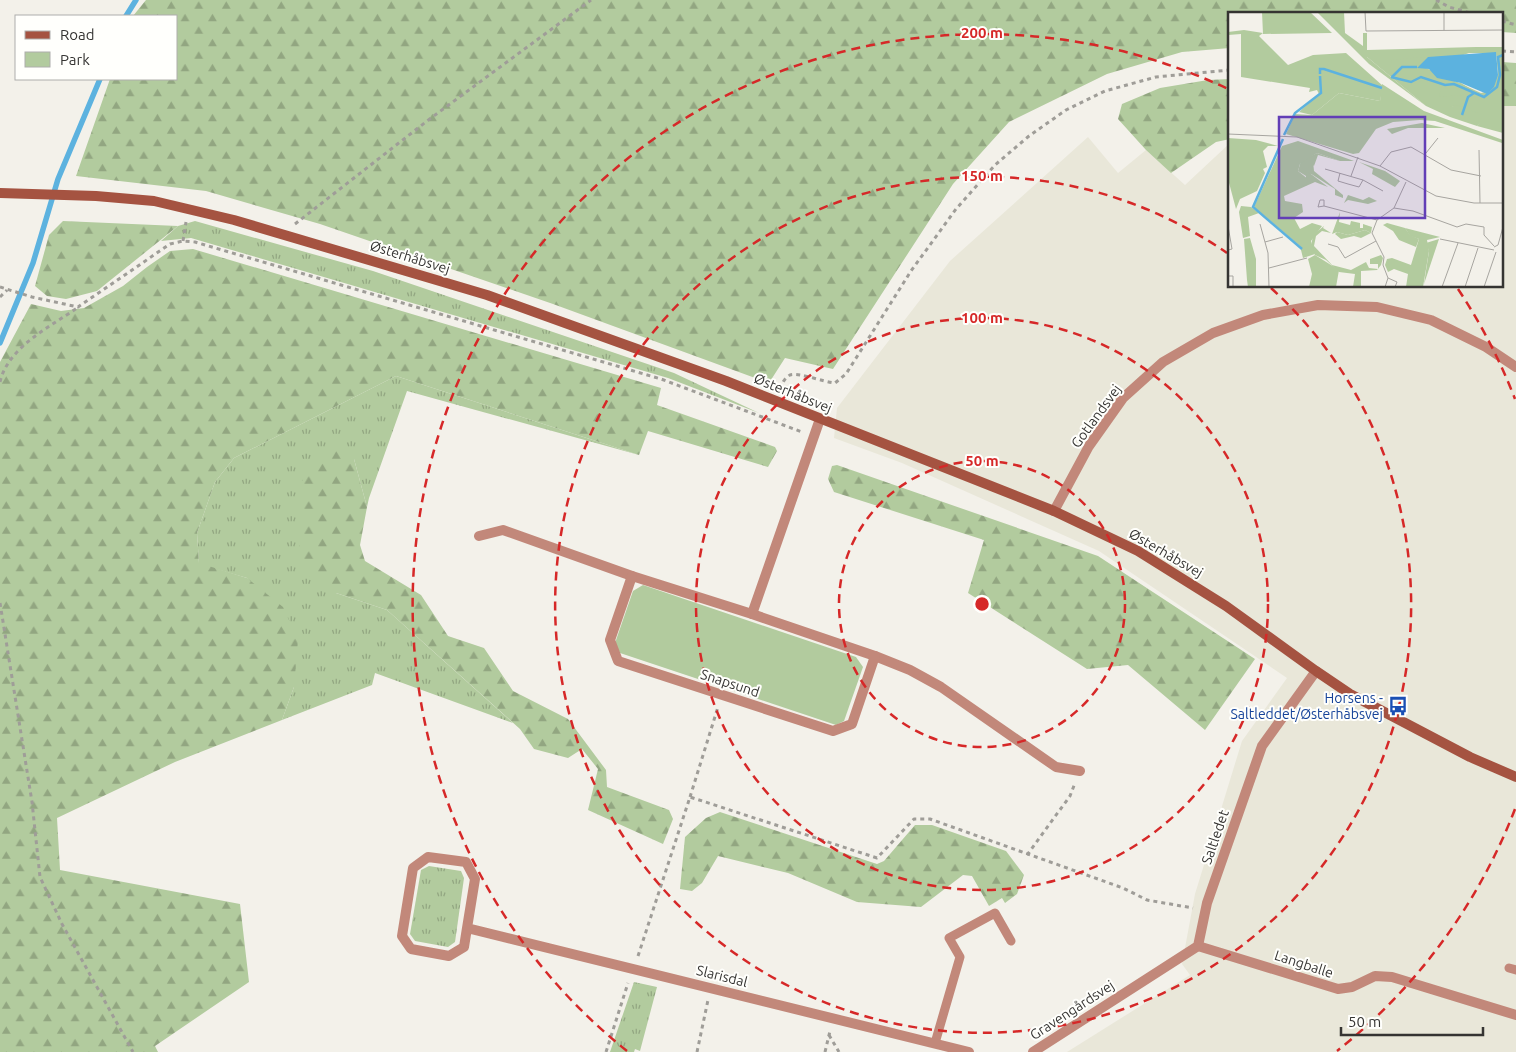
<svg xmlns="http://www.w3.org/2000/svg" width="1516" height="1052" viewBox="0 0 1516 1052" font-family="Ubuntu,sans-serif">
	<style>
		.built { fill: #e9e7d9 }
		.grass { fill: url(#grass-tufts) }
		.forest { fill: url(#forest-firs) }
		.park { fill: #b2cb9e }
		.lines { fill: none; stroke-linecap: round; stroke-linejoin: round }
		.stream { stroke: #5cb2df; stroke-width: 5.5 }
		.path { stroke: #9f9d98; stroke-width: 3; stroke-dasharray: 4 4; stroke-linecap: butt }
		.lane { stroke: #c2887a; stroke-width: 9 }
		.street { stroke: #c2887a; stroke-width: 10 }
		.secondary { stroke: #a55341; stroke-width: 10 }
		.ring { fill: none; stroke: #d62828; stroke-width: 2.5; stroke-dasharray: 9 6 }
		.labels { text-anchor: middle; dominant-baseline: central; stroke-width: 4; stroke-linejoin: round; paint-order: stroke }
		.street-label { font-size: 14px; fill: #353432; stroke: #fffffc }
		.transit-label { font-size: 14px; fill: #164399; stroke: #fffffc; text-anchor: end }
		.inset-river { fill: none; stroke: #5cb2df; stroke-width: 2.5 }
		.inset-road { fill: none; stroke: #a7a5a0; stroke-width: 1 }
		.view { fill: #623eb6; fill-opacity: 0.15; stroke: #623eb6; stroke-width: 2.5 }
		.inset-edge { fill: none; stroke: #353432; stroke-width: 2.5 }
		.centre { fill: #d62828; stroke: #fffffc; stroke-width: 2.5 }
		.ring-label { font-size: 15px; text-anchor: middle; font-weight: bold; fill: #d62828; stroke: #fffffc; stroke-width: 4; stroke-linejoin: round; paint-order: stroke }
	</style>
	<defs>
		<pattern id="grass-tufts" width="24" height="20" patternUnits="userSpaceOnUse" patternTransform="scale(1.25)"><rect width="24" height="20" fill="#b2cb9e"/><path d="M3 7l-1-3M5 7V3M7 7l1-3M15 17l-1-3M17 17v-4M19 17l1-3" fill="none" stroke="#92a681"/></pattern>
		<pattern id="forest-firs" width="22" height="20" patternUnits="userSpaceOnUse" patternTransform="scale(1.25)"><rect width="22" height="20" fill="#b2cb9e"/><path d="M5 1l3.5 6h-7zM16 11l3.5 6h-7z" fill="#92a681"/></pattern>
	</defs>
	<rect width="100%" height="100%" fill="#f3f1ea"/>
	<path class="built" d="M1502,106H1516V1052H1067L1190,975L1182,964L1195,894L1242,741L1287,678L1099,551L902,463L834,438L837,408L950,261L1088,137L1118,173L1146,150L1185,185L1230,143V286H1502Z"/>
	<g class="grass">
		<path d="M195,221L373,271L674,373L759,413L668,378L191,238L161,241L178,226Z"/>
		<path d="M396,376L639,455L407,391L369,498L367,507L354,459L336,593L387,610L513,723L375,673L372,685L282,720L294,687L247,578L199,564L197,533L215,482L234,458Z"/>
		<path d="M429,866L461,871L464,878L455,942L448,947L415,941L410,934L421,870Z"/>
		<path d="M634,982L657,987L640,1051L635,1049L634,1052H610Z"/>
	</g>
	<g class="forest">
		<path d="M146,0H1516V33L1502,32V14H1230V48L1182,52L1107,74L1009,122L953,184L833,369L785,358L769,383L553,304L320,224L206,191L76,176L110,79H176V16H133Z"/>
		<path d="M1502,62L1516,63V106H1502Z"/>
		<path d="M1230,79V139L1216,142L1171,173L1146,150L1118,119L1122,104L1160,88L1208,80Z"/>
		<path d="M63,221L178,226L97,291L66,299L47,296L35,286L49,235Z"/>
		<path d="M193,249L661,388L657,405L775,447L777,451L768,467L648,431L639,455L396,376L234,458L215,482L197,533L199,563L247,578L283,607L298,640L294,687L282,720L175,762L57,818L60,870L240,904L249,982L155,1046L158,1052H0V362L31,304L61,311L84,308L123,286L147,267L170,251Z"/>
		<path d="M334,450L354,459L367,507L360,545L365,561L421,595L448,636L484,648L513,691L568,719L606,770L607,787L669,810L673,819L663,844L588,810L598,769L582,749L568,758L534,749L520,729L387,610L336,593L306,574L299,547L302,481L315,457Z"/>
		<path d="M837,465L1098,556L1255,659L1205,730L1128,665L1087,669L968,593L984,540L834,492L828,479L832,466Z"/>
		<path d="M720,812L877,864L884,861L915,825H932L1006,851L1024,875L1017,894L1005,903L1002,898L989,906L972,876L963,875L921,907L857,902L788,873L718,856L702,883L692,891L680,889L685,837L706,818Z"/>
	</g>
	<path class="park" d="M643,585L856,657L863,667L844,721L836,725L620,653L615,643L633,591Z"/>
	<g class="lines">
		<g class="stream">
			<path d="M126,16L136,0"/>
			<path d="M0,343L33,263L58,179L100,79"/>
		</g>
		<g class="path">
			<path d="M1436,0L1449,7L1474,14"/>
			<path d="M1502,21L1516,25"/>
			<path d="M1502,51L1516,52"/>
			<path d="M295,224L427,121L591,0"/>
			<path d="M183,241L186,222"/>
			<path d="M0,287L32,297L78,307L170,244L183,241L195,242L661,379L802,432"/>
			<path d="M0,297L7,290"/>
			<path d="M0,382C8,347 50,327 77,308"/>
			<path d="M780,389C782,384 784,378 790,375C798,372 824,382 835,383L846,374L911,271L956,209L995,165L1029,136L1066,110L1105,91L1156,77L1230,70"/>
			<path d="M0,603L32,802L40,877L62,924L133,1052"/>
			<path d="M690,797L718,707"/>
			<path d="M1027,855L1070,796L1075,783"/>
			<path d="M638,956L690,797L877,858L914,819H930L1123,888L1147,900L1193,908"/>
			<path d="M829,1035L839,1052"/>
			<path d="M606,1052L628,983"/>
			<path d="M697,1052L708,1000"/>
			<path d="M825,1052L830,1031"/>
		</g>
		<g class="lane">
			<path d="M1509,968L1516,970"/>
			<path d="M935,1043L960,957L949,938L995,913L1011,941"/>
		</g>
		<g class="street">
			<path d="M1054,511L1089,446L1123,398L1163,362L1213,333L1263,315L1318,305L1377,307L1431,320L1486,347L1516,367"/>
			<path d="M479,536L503,530L632,576L752,614L875,656L910,670L941,687L1056,767L1080,771"/>
			<path d="M632,576L610,640L618,661L833,731L852,724L875,656"/>
			<path d="M752,614L820,419"/>
			<path d="M467,928L464,947L449,956L411,949L402,936L413,868L428,857L466,862L475,879L467,928L969,1052"/>
			<path d="M1198,946L1338,989L1352,987L1375,976L1392,977L1516,1015"/>
			<path d="M1033,1052L1198,946L1207,903L1262,746L1316,671"/>
		</g>
		<path class="secondary" d="M0,193L96,196L154,201L234,220L487,295L726,381L1054,511L1138,551L1226,606L1316,671L1350,694L1470,757L1516,777"/>
	</g>
	<g class="ring">
		<circle cx="982" cy="604" r="143"/>
		<circle cx="982" cy="604" r="286"/>
		<path d="M1271 288A428 428 0 1 1 1227 253"/>
		<path d="M1515 809A571 571 0 0 1 1337 1051M627 1051A571 571 0 0 1 1228 89M1458 289A571 571 0 0 1 1515 399"/>
	</g>
	<defs>
		<symbol id="bus-bare" viewBox="-9 -9 18 18"><path d="M-5-6H5V4H4V6H2V4H-2V6H-4V4H-5ZM-3.5-4V0h7V-4ZM-3.5 1.2v1.5H-2V1.2ZM2 1.2v1.5H3.5V1.2Z" fill="#1a4fb4" stroke="#fffffc" stroke-width="2.5" paint-order="stroke"/></symbol>
	</defs>
	<g fill-rule="evenodd">
		<use href="#bus-bare" x="1384" y="692" width="28" height="28"/>
	</g>
	<g class="labels">
		<g class="street-label">
			<text transform="translate(410 257) rotate(17)">Østerhåbsvej</text>
			<text transform="translate(793 393) rotate(22)">Østerhåbsvej</text>
			<text transform="translate(1096 416) rotate(-54)">Gotlandsvej</text>
			<text transform="translate(1166 553) rotate(30)">Østerhåbsvej</text>
			<text transform="translate(730 683) rotate(18)">Snapsund</text>
			<text transform="translate(1215 837) rotate(-71)">Saltledet</text>
			<text transform="translate(1304 964) rotate(18)">Langballe</text>
			<text transform="translate(722 976) rotate(14)">Slarisdal</text>
			<text transform="translate(1072 1010) rotate(-33)">Gravengårdsvej</text>
		</g>
		<g class="transit-label">
			<text x="1383" y="698">Horsens -<tspan x="1383" dy="16">Saltleddet/Østerhåbsvej</tspan></text>
		</g>
	</g>
	<g transform="translate(1228 12)">
		<rect width="275" height="275" fill="#f3f1ea"/>
		<path d="M16,18L35,21L31,24L60,53L85,43L118,41L155,74L152,89L111,81L84,103L71,100L91,82L89,78L81,80L82,76L13,65V22L0,23V20ZM248,35H275V121L249,114L253,109L225,94L222,105L198,94L139,45V38ZM241,41H268L270,62L262,79L253,81L198,56ZM0,126L28,128L50,134H40L35,139L39,155L35,157L37,161L29,179L12,187L8,197L0,167ZM89,141L112,149L90,143L86,154L81,149L83,162L100,175L87,170L78,174V164L70,159L73,149ZM13,194L23,195L31,201L20,205L22,224L15,226L11,200ZM112,200L111,210L122,213L123,209L132,211V216H135V212L144,215L143,221L137,218L120,223L109,220L104,222ZM96,214L95,216L103,221L94,219L88,224L86,234L104,253L123,258L138,250L141,256L150,257V252H142V247L153,243L155,246L153,253L149,258L133,259V275H125L127,262L111,260L98,248L87,243L83,235L85,223ZM177,216L212,225L199,228L201,239L195,275H178L180,262L166,257L160,260L157,253L159,247L164,246L183,253L191,227L182,224ZM22,226L28,247V275H20L19,268L16,227Z" fill="#b2cb9e" fill-rule="evenodd"/>
		<path d="M34,0H82L104,21L35,22ZM89,0H116L117,21L135,34V21H139V45L198,94L141,52ZM154,72L196,99L275,128L274,131L207,109L192,108L165,110L148,117L131,141L125,142L58,122L67,102L84,103L111,81L152,89ZM194,111L217,116H180L164,122L159,117ZM70,129L126,149H112L89,141L72,152L70,159L80,167L78,174L56,184L57,189L74,192L75,200L66,206L72,217L84,211L94,214L83,229L87,242L75,246L72,234L26,195L54,134ZM81,149H85L86,159L115,183V186L107,183V177L80,160ZM131,150L157,159L172,169L167,175L144,162L145,157ZM120,183L135,188L141,185L149,189L140,192L120,188L116,191ZM159,211L177,216L182,223L191,227L188,235L171,228L165,219L155,213ZM137,218L143,221L133,226L126,224L113,227L107,222L109,220L120,223ZM211,227L196,272L201,239L198,231ZM87,243L111,258L108,275H81L84,262L80,247Z" fill="#b2cb9e"/>
		<path d="M194,45L190,56L201,58L215,68L233,71L246,79L245,82L211,85L214,72L198,67L181,73L162,55L164,48ZM229,93L250,101L254,109L249,114L222,105V95Z" fill="#b2cb9e"/>
		<path d="M268,40L270,63L266,75L259,82L233,71L209,66L201,57L189,56L200,45Z" fill="#5cb2df"/>
		<path class="inset-river" d="M92,62V57H96L154,76M163,65L183,70L193,65L217,73L226,72L256,85L269,75L272,63L270,45L275,43M164,65L174,55H189M234,103L240,85L246,81M56,123L67,101L93,81L92,64M55,127L25,195L74,237"/>
		<path class="inset-road" d="M137,0L138,19L275,18M216,0V19M0,122L69,125L152,154L208,184L246,191H275M251,138L252,191M198,141L210,126M152,154L163,140L183,135L223,158L253,164M97,157L135,168L155,179M112,161L110,169L120,172L131,175L135,168M123,164L130,145M96,194L90,195L92,188H96V194L149,208M166,196L185,199L229,215L238,212L256,215V223L266,234M32,212L40,241L41,275M0,214L4,237L0,238M212,227L266,238M37,230L55,225M100,232L110,235L117,246L148,229M266,235L270,233L275,215M41,256L79,246M0,264H5V275M160,266L169,270L167,275M157,275L160,266L155,253L156,245L144,221L149,208L166,196L178,170M214,275L230,231M237,275L250,236M256,275L268,240"/>
		<path class="view" d="M51,105H197V206H51Z"/>
		<rect width="275" height="275" class="inset-edge"/>
	</g>
	<circle cx="982" cy="604" r="8" class="centre"/>
	<g class="ring-label">
		<text x="982" y="38">200 m</text>
		<text x="982" y="181">150 m</text>
		<text x="982" y="323">100 m</text>
		<text x="982" y="466">50 m</text>
	</g>
	<rect x="15" y="15" width="162" height="65" fill="#fffffc" stroke="#aeaeab"/>
	<rect x="25" y="31" width="25" height="8" fill="#a55341" stroke="#aeaeab"/>
	<text x="60" y="40" font-size="15" fill="#353432">Road</text>
	<rect x="25" y="52" width="25" height="15" fill="#b2cb9e" stroke="#aeaeab"/>
	<text x="60" y="65" font-size="15" fill="#353432">Park</text>
	<path d="M1341 1027v8h142v-8" fill="none" stroke="#353432" stroke-width="2.5"/>
	<text x="1348" y="1027" font-size="15" fill="#353432" stroke="#fffffc" stroke-width="4" paint-order="stroke">50 m</text>
</svg>
